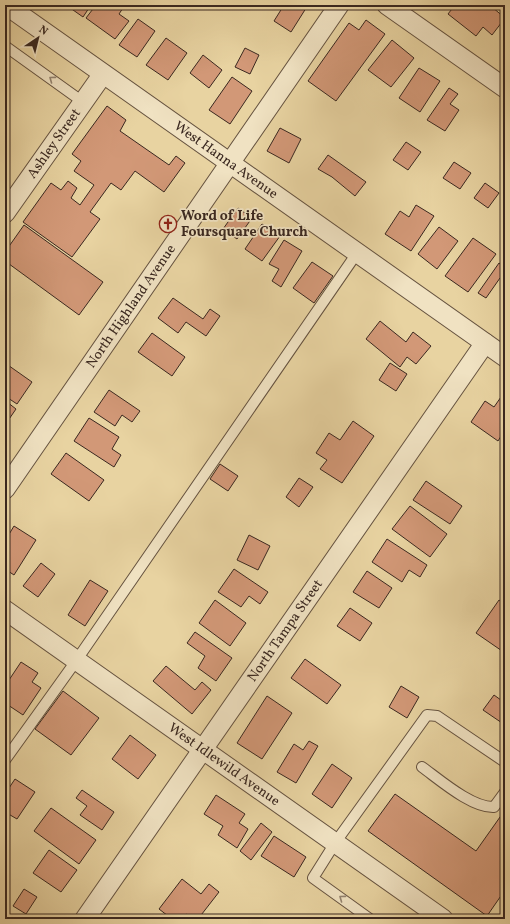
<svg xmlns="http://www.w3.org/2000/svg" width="510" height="924" viewBox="0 0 510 924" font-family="Vollkorn,serif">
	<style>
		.building { fill: #d29877; stroke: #3a2820 }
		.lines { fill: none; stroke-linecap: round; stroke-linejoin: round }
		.lane-casing { stroke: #665340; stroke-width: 12 }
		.street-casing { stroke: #665340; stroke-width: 21 }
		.lane { stroke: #f0e2c2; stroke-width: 10 }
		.street { stroke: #f0e2c2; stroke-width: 19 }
		.oneway { stroke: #958571 }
		.labels { text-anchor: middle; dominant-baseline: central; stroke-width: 3.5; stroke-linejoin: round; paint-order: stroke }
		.street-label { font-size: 14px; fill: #3a2820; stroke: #f0e2c2 }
		.poi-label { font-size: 14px; font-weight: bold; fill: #3a2820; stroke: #f0e2c2; text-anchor: start }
	</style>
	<rect width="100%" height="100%" fill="#e8d3a1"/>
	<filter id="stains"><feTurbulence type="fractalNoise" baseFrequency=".005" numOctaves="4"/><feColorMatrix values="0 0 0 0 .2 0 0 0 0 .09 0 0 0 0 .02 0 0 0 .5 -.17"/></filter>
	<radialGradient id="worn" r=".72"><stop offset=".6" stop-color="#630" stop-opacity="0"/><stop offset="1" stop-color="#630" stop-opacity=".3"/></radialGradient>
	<g class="building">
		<path d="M66,5H91L83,17Z"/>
		<path d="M96,5H125L119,14L129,21L115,39L86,18Z"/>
		<path d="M284,5H308L291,32L274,21Z"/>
		<path d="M455,5H493L492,7L505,18L492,35L483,27L476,36L448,14Z"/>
		<path d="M138,19L155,31L137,57L119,45Z"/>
		<path d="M366,20L385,34L336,101L308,81L349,23L359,30Z"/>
		<path d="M166,38L187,53L168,80L146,65Z"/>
		<path d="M392,40L414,58L391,87L368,70Z"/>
		<path d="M245,48L259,55L250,74L235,67Z"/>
		<path d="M203,55L222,70L209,88L190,73Z"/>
		<path d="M419,68L440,81L420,112L399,98Z"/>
		<path d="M232,77L252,91L230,124L209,110Z"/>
		<path d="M449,88L458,94L450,104L459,110L445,131L427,120Z"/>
		<path d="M107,106L126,120L120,131L169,165L176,156L185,163L164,192L135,171L121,190L111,183L90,212L100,219L72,257L23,222L51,183L61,190L68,181L77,188L71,198L80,205L94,185L74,171L81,161L72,154Z"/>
		<path d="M280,128L301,139L289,163L267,151Z"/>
		<path d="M406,142L421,152L408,170L393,160Z"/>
		<path d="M328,155L366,182L355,196L332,177L318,169Z"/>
		<path d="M454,162L471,173L460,189L443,178Z"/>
		<path d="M485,183L499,193L488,208L474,198Z"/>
		<path d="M416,205L434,216L411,251L385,234L400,211L409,217Z"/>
		<path d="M238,208L252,218L237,239L223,229Z"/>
		<path d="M262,224L280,236L262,261L245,249Z"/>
		<path d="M24,225L103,282L79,315L5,261V252Z"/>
		<path d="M439,227L458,241L437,269L418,254Z"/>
		<path d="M473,238L496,254L468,292L445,276Z"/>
		<path d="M284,240L302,251L281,287L272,281L279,269L269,264Z"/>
		<path d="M312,262L333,276L314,303L293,288Z"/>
		<path d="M499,263L505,267V282L500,278L486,298L478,293Z"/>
		<path d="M173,298L203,319L210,309L220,316L206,336L186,322L178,333L158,318Z"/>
		<path d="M380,321L406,342L413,332L431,346L416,364L407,357L400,367L366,339Z"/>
		<path d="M152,333L185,357L172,376L138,352Z"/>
		<path d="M5,363L32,382L17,404L5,396Z"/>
		<path d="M390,363L407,374L396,391L379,380Z"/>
		<path d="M109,390L140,411L132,422L122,415L115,426L94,412Z"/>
		<path d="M501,397L505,399V430L498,441L471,422L485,401L494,407Z"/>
		<path d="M7,402L16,409L5,425V405Z"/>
		<path d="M89,418L119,437L112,449L121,455L114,467L74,441Z"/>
		<path d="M353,421L374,436L342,483L320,469L327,460L316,453L329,433L340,440Z"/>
		<path d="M66,453L104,480L89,501L51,474Z"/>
		<path d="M220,464L238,476L228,491L210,479Z"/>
		<path d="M299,478L313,487L299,507L286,497Z"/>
		<path d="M426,481L462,506L450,524L413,500Z"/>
		<path d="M410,506L447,534L430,557L392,529Z"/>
		<path d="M14,526L36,540L14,575L5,569V541Z"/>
		<path d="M249,535L270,546L258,570L237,560Z"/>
		<path d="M387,539L427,565L420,577L409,570L402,582L372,562Z"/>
		<path d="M41,563L55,574L38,597L23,586Z"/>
		<path d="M234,569L268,592L260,604L249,596L241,607L218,592Z"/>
		<path d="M367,571L392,588L379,608L353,592Z"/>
		<path d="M90,580L108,591L85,626L68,615Z"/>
		<path d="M215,600L246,623L230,646L199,623Z"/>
		<path d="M499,600L505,604V653L476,633Z"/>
		<path d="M350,608L372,623L360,641L337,626Z"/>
		<path d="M195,632L232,658L216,681L198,668L205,656L187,643Z"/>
		<path d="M305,659L341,685L327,704L291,678Z"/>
		<path d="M21,662L38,673L32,682L41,688L23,715L5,703V686Z"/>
		<path d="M166,666L195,690L202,682L211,690L192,714L153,681Z"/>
		<path d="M401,686L419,697L407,718L389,707Z"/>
		<path d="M63,691L99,718L71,755L35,729Z"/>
		<path d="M494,695L505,703V725L483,710Z"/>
		<path d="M267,696L292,713L262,759L237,743Z"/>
		<path d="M130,735L156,755L138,779L112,759Z"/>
		<path d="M309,741L318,746L296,783L277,772L294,744L303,750Z"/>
		<path d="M332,764L352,778L332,808L312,794Z"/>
		<path d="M15,779L35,792L17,819L5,812V794Z"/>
		<path d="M82,790L114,812L102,830L80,815L87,806L76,798Z"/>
		<path d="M395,794L476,851L505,810V890L487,916L368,831Z"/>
		<path d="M216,795L245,814L239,823L248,829L237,848L218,835L223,826L204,814Z"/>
		<path d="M51,808L96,840L79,864L34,831Z"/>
		<path d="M261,823L272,832L251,860L240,851Z"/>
		<path d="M274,836L306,857L294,877L261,856Z"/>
		<path d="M49,850L77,870L61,892L33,873Z"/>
		<path d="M182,879L201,894L209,884L219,892L198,919H193L186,914L183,919H172L159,909Z"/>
		<path d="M24,889L37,897L26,914L13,906Z"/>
	</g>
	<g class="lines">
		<defs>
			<g id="lane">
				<path d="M5,46L83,102"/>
				<path d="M5,760L76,661L357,253"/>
				<path d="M422,767C440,780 472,808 494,807L505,792"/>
				<path d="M370,919L313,878L335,843L427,715L437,716L505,762"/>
			</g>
			<g id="street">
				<path id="s1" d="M6,5L505,357"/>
				<path d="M387,5L505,88"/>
				<path id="s2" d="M5,213L103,74"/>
				<path id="s3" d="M5,489L339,5"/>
				<path id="s4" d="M5,610L443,919"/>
				<path id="s5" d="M85,919L485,343"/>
			</g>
		</defs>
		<use href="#lane" class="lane-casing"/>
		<use href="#street" class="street-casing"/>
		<use href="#lane" class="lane"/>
		<use href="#street" class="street"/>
	</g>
	<defs><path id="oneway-chevron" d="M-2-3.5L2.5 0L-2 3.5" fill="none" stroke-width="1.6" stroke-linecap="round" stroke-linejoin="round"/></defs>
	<g class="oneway">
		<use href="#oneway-chevron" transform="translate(52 79) rotate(-144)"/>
		<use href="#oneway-chevron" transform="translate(342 898) rotate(-144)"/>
	</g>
	<defs>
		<symbol id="church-ring" viewBox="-11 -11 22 22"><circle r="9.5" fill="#f0e2c2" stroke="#8f2418" stroke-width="1.5"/><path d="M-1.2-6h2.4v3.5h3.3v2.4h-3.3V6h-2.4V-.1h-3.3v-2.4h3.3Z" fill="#8f2418"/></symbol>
	</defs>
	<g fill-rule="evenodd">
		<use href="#church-ring" x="158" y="214" width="20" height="20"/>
	</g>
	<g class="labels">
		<g class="street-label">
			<text stroke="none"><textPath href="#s2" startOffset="85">Ashley Street</textPath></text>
			<text stroke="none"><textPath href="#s1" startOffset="269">West Hanna Avenue</textPath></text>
			<text stroke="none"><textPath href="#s3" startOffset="222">North Highland Avenue</textPath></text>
			<text stroke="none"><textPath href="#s5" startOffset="351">North Tampa Street</textPath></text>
			<text stroke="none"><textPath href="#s4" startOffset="268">West Idlewild Avenue</textPath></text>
		</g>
		<g class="poi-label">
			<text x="181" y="216">Word of Life<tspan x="181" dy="16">Foursquare Church</tspan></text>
		</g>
	</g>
	<rect width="510" height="924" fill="none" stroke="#e8d3a1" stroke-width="20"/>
	<rect x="6" y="6" width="498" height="912" fill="none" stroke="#3a2820" stroke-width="2"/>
	<rect x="10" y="10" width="490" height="904" fill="none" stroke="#3a2820"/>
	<g transform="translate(38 38) rotate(35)" stroke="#f0e2c2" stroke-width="3" paint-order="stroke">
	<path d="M0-3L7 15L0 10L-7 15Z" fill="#3a2820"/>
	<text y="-6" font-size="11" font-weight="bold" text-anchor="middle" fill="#3a2820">N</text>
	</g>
	<rect width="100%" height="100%" filter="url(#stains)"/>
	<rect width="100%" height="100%" fill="url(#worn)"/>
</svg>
